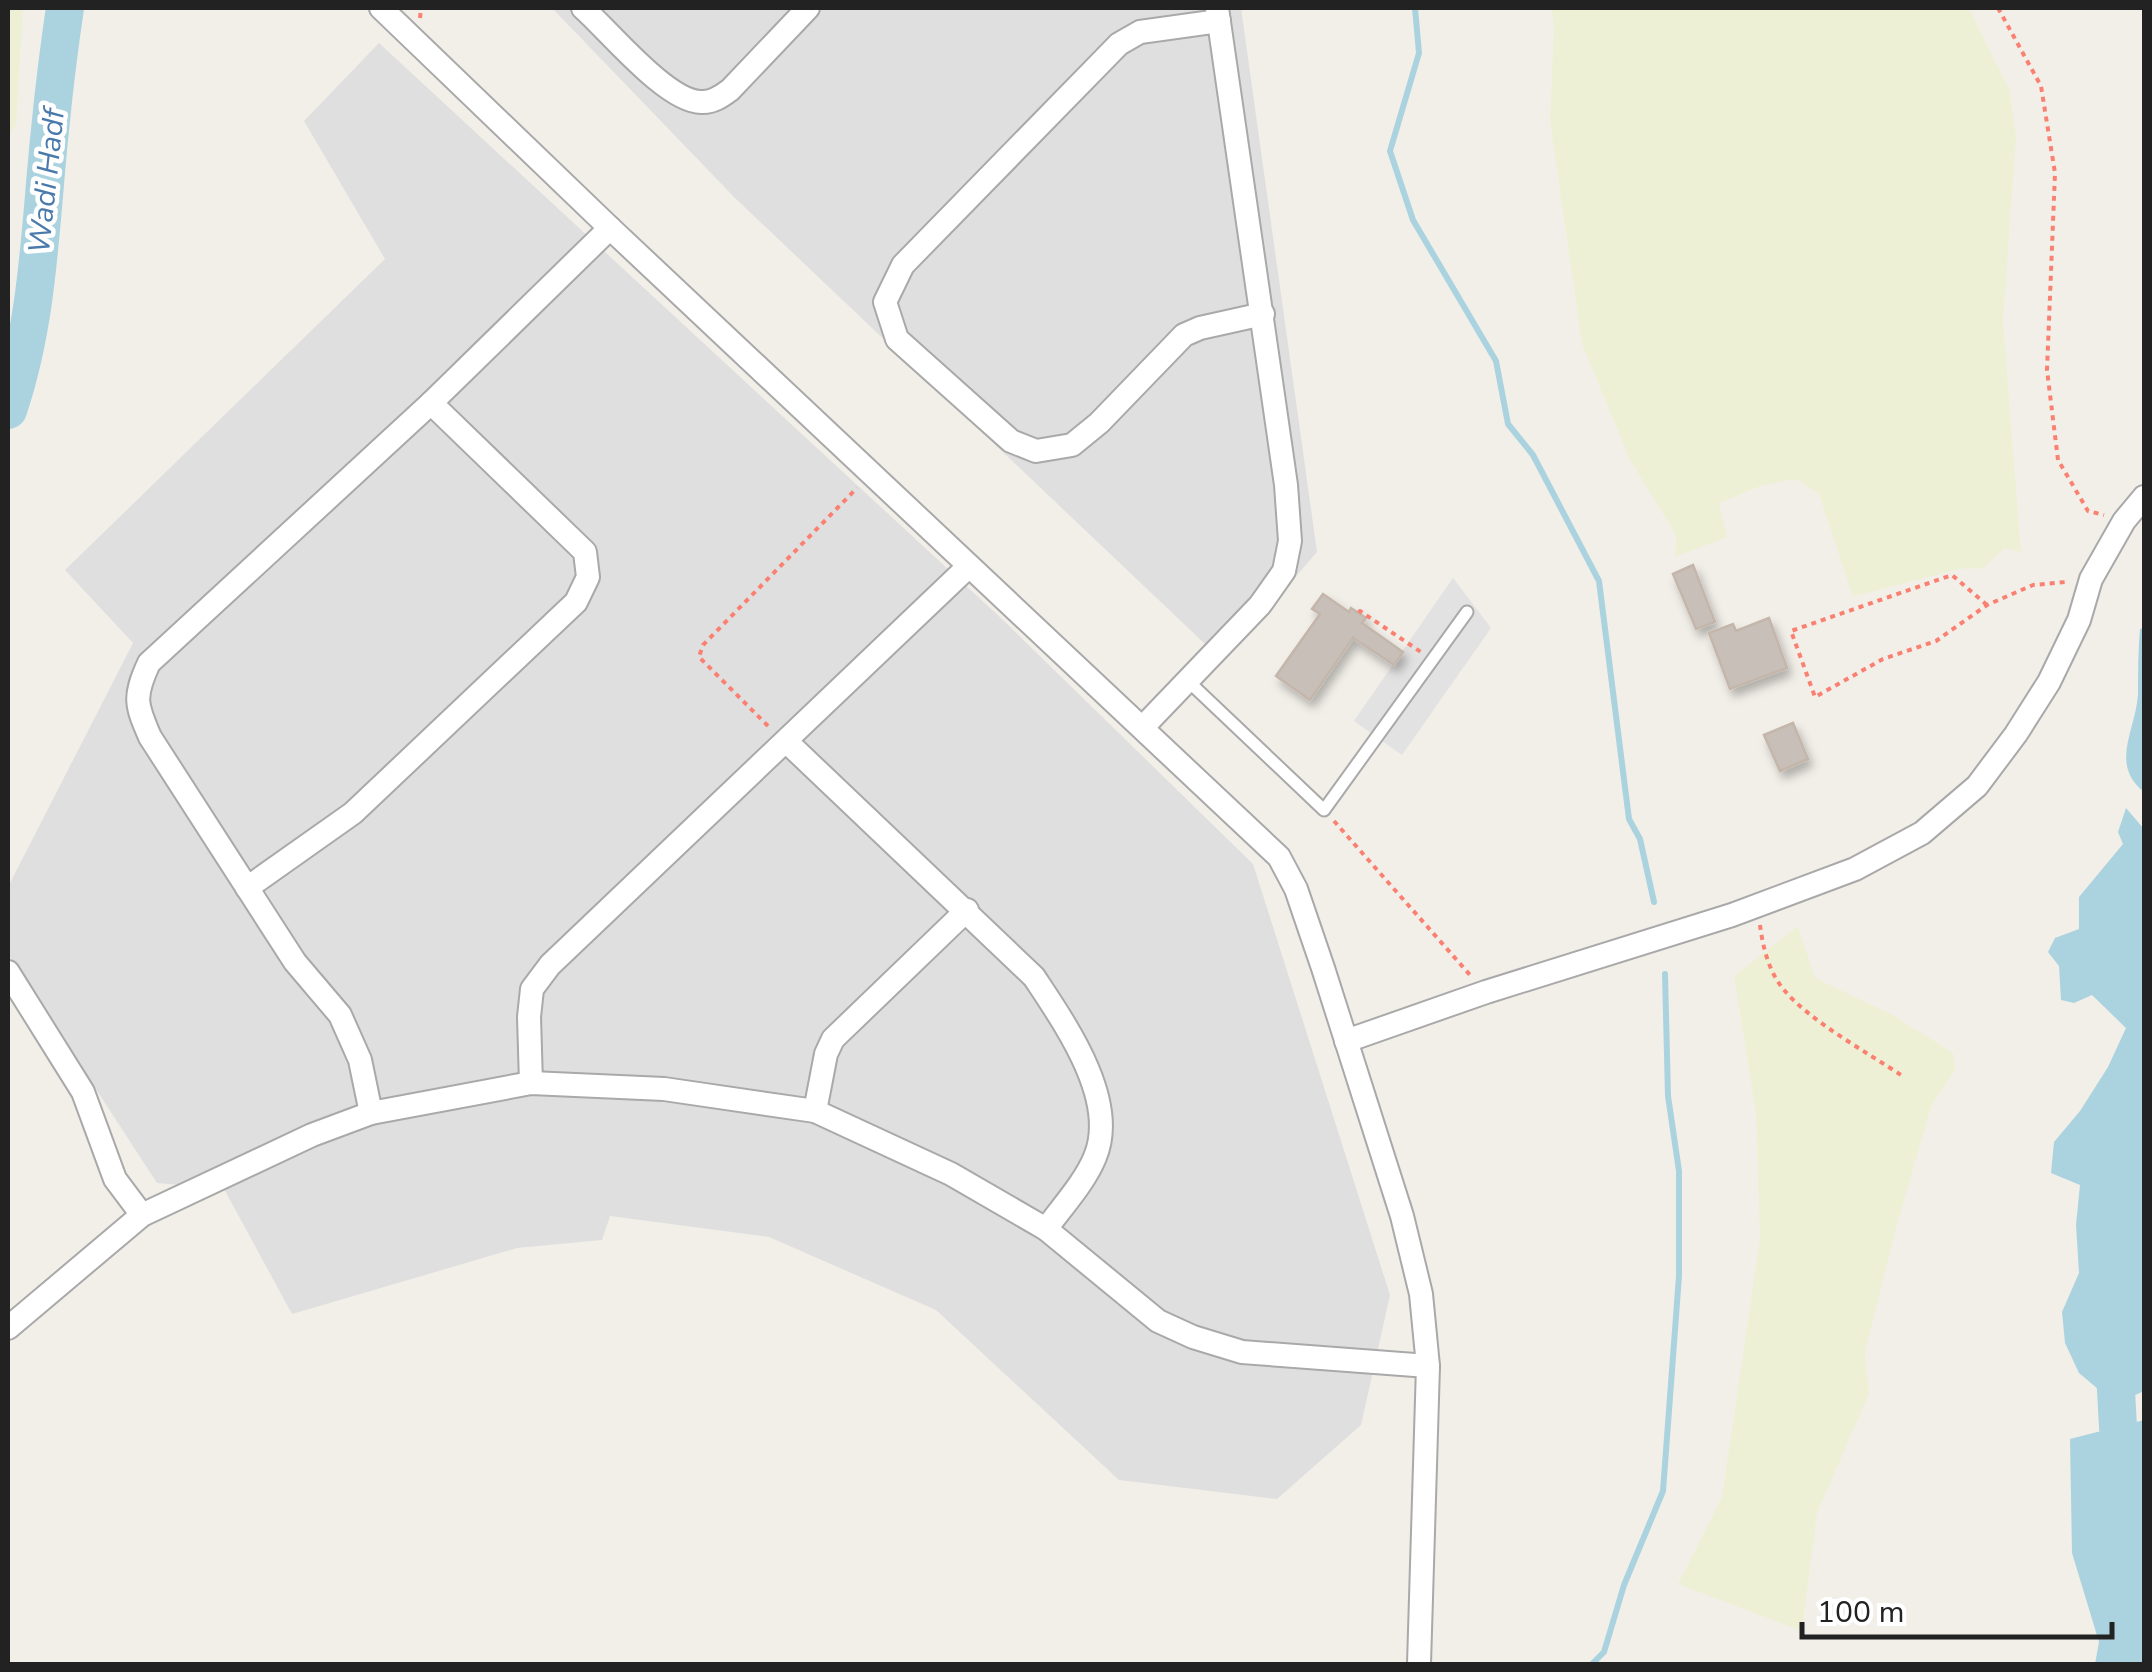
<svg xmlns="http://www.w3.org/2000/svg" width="2152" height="1672" viewBox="0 0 2152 1672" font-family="'Nunito Sans',sans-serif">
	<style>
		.residential { fill: #e0dfdf }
		.farmland { fill: #eef0d5 }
		.parking { fill: #e2e2e2 }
		.water { fill: #aad3df }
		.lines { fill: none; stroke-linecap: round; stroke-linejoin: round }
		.stream { stroke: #aad3df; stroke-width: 6 }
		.river { stroke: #aad3df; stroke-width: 38 }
		.building { fill: #c7bfb8; stroke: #c4b6ab; stroke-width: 2.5; filter: url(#shadow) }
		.lane-casing { stroke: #a9a9a9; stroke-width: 15 }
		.street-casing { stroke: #a9a9a9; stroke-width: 26 }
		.path { stroke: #fa8072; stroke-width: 4; stroke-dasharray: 5 5; stroke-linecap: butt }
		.lane { stroke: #fff; stroke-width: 11 }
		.street { stroke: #fff; stroke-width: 22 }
		.labels { text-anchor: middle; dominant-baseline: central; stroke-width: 9; stroke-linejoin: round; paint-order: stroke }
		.water-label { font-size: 30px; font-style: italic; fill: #4a7aab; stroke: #fff }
	</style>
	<defs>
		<filter id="shadow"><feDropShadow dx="4" dy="7" stdDeviation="5" flood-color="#0004"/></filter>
	</defs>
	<rect width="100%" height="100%" fill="#f2efe9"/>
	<g class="residential">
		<path d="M552,8H1241L1317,552L1223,661L735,198Z"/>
		<path d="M379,43L1003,620L1253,864L1390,1295L1361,1425L1277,1499L1119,1480L936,1310L769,1237L610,1216L602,1240L517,1248L292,1314L224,1189L157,1183L8,954V887L133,643L65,570L385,259L304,121Z"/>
	</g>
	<g class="farmland">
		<path d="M8,8H23L16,125L8,134Z"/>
		<path d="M1552,8H1969L2010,91L2016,137L2003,321L2021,552L2004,548L1984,568L1958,569L1853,597L1819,494L1796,479L1763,485L1719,503L1727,537L1675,557L1676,535L1630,460L1582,344L1550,121L1554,25Z"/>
		<path d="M1798,926L1815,978L1893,1015L1953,1053L1956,1068L1931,1107L1895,1232L1865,1352L1869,1394L1817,1513L1802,1631L1678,1584L1722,1497L1760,1239L1756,1113L1734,976Z"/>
	</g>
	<path class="parking" d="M1453,578L1491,628L1402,755L1354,721Z"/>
	<g class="water">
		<path d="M2144,628V792C2109,764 2136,730 2138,694C2138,673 2138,651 2140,629Z"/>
		<path d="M2126,808L2144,829V1391L2116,1404L2079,1373L2065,1343L2062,1312L2079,1273L2076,1225L2080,1185L2051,1173L2054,1142L2080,1111L2108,1067L2126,1028L2092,995L2074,1003L2061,1000L2059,966L2048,952L2055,938L2079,929V897L2123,844L2118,832Z"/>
		<path d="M2144,1420V1664H2095L2099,1642L2072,1553L2070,1439Z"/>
	</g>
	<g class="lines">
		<g class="stream">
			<path d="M1415,8L1419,53L1390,151L1413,220L1496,361L1508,424L1533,455L1599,581L1629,819L1640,839L1654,902"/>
			<path d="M1592,1664L1604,1652L1624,1585L1663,1491L1679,1276V1171L1668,1096L1665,974"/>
		</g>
		<g class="river">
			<path d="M8,410C39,319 40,224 50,130C54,89 59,48 65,8"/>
			<path d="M2114,1354L2118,1427L2128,1478"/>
		</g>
	</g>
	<g class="building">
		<path d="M1693,565L1715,622L1696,629L1673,574Z"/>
		<path d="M1323,594L1349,612L1351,608L1366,618L1362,623L1403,652L1394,665L1353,638L1310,700L1276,676L1320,614L1312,609Z"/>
		<path d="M1769,618L1787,668L1730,689L1709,633L1733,624L1736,631Z"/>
		<path d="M1793,723L1808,759L1780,771L1764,735Z"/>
	</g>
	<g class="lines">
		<defs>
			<path id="lane" d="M1187,680L1324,810L1467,612"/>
			<g id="street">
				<path d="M381,8L610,228L1279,857L1296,889L1323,968L1402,1216L1421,1294L1428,1366L1419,1664"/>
				<path d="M583,8C609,31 667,102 701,102C712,103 722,96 730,90L808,8"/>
				<path d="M1219,21L1140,32L1119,44L903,265L885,302L897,339L1011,441L1036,451L1072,445L1099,423L1184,335L1200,328L1263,314"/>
				<path d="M1143,727L1260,605L1284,571L1290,541L1286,485L1217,8"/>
				<path d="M787,742L1034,977C1065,1024 1119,1100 1095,1157C1085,1182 1062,1207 1046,1229"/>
				<path d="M247,888L353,813L576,602L588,577L585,552L431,403"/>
				<path d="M8,972L83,1092L115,1179L142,1215"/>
				<path d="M1346,1041L1486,992L1732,915L1855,869L1922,833L1977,786L2016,734L2049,682L2079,620L2091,579L2124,521L2144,497"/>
				<path d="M531,1083L529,1017L532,989L550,965L969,566"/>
				<path d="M815,1111L826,1054L833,1039L967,910"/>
				<path d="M371,1113L360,1060L340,1015L295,962L150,737C136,705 133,697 149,663L431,403L610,228"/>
				<path d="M8,1328L142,1215L312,1135L371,1113L531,1083L664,1089L815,1111L951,1174L1046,1229L1158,1321L1193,1337L1242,1352L1428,1366"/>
			</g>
		</defs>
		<use href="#lane" class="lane-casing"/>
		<use href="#street" class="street-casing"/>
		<g class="path">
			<path d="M1998,8L2041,86L2055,173L2047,370L2058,460L2088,511L2104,515"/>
			<path d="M420,18L421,8"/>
			<path d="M1987,605L1952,575L1791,631L1815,697L1883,659L1936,641L1987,605L2033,585L2066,582"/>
			<path d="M1359,613L1360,611L1421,652"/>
			<path d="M768,726L699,657L703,645L857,488"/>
			<path d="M1334,821L1470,975"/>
			<path d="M1760,925C1763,948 1769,973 1785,991C1810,1021 1868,1053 1901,1075"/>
		</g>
		<use href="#lane" class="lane"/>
		<use href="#street" class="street"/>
	</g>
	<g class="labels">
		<g class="water-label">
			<text transform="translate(47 181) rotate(-84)">Wadi Hadf</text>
		</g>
	</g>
	<rect width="2152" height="1672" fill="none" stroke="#222222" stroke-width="20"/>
	<path d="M1802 1622v15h310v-15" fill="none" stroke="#222222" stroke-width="5"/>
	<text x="1817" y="1622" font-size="30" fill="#222222" stroke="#ffffff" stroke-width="8" paint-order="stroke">100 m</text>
</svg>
